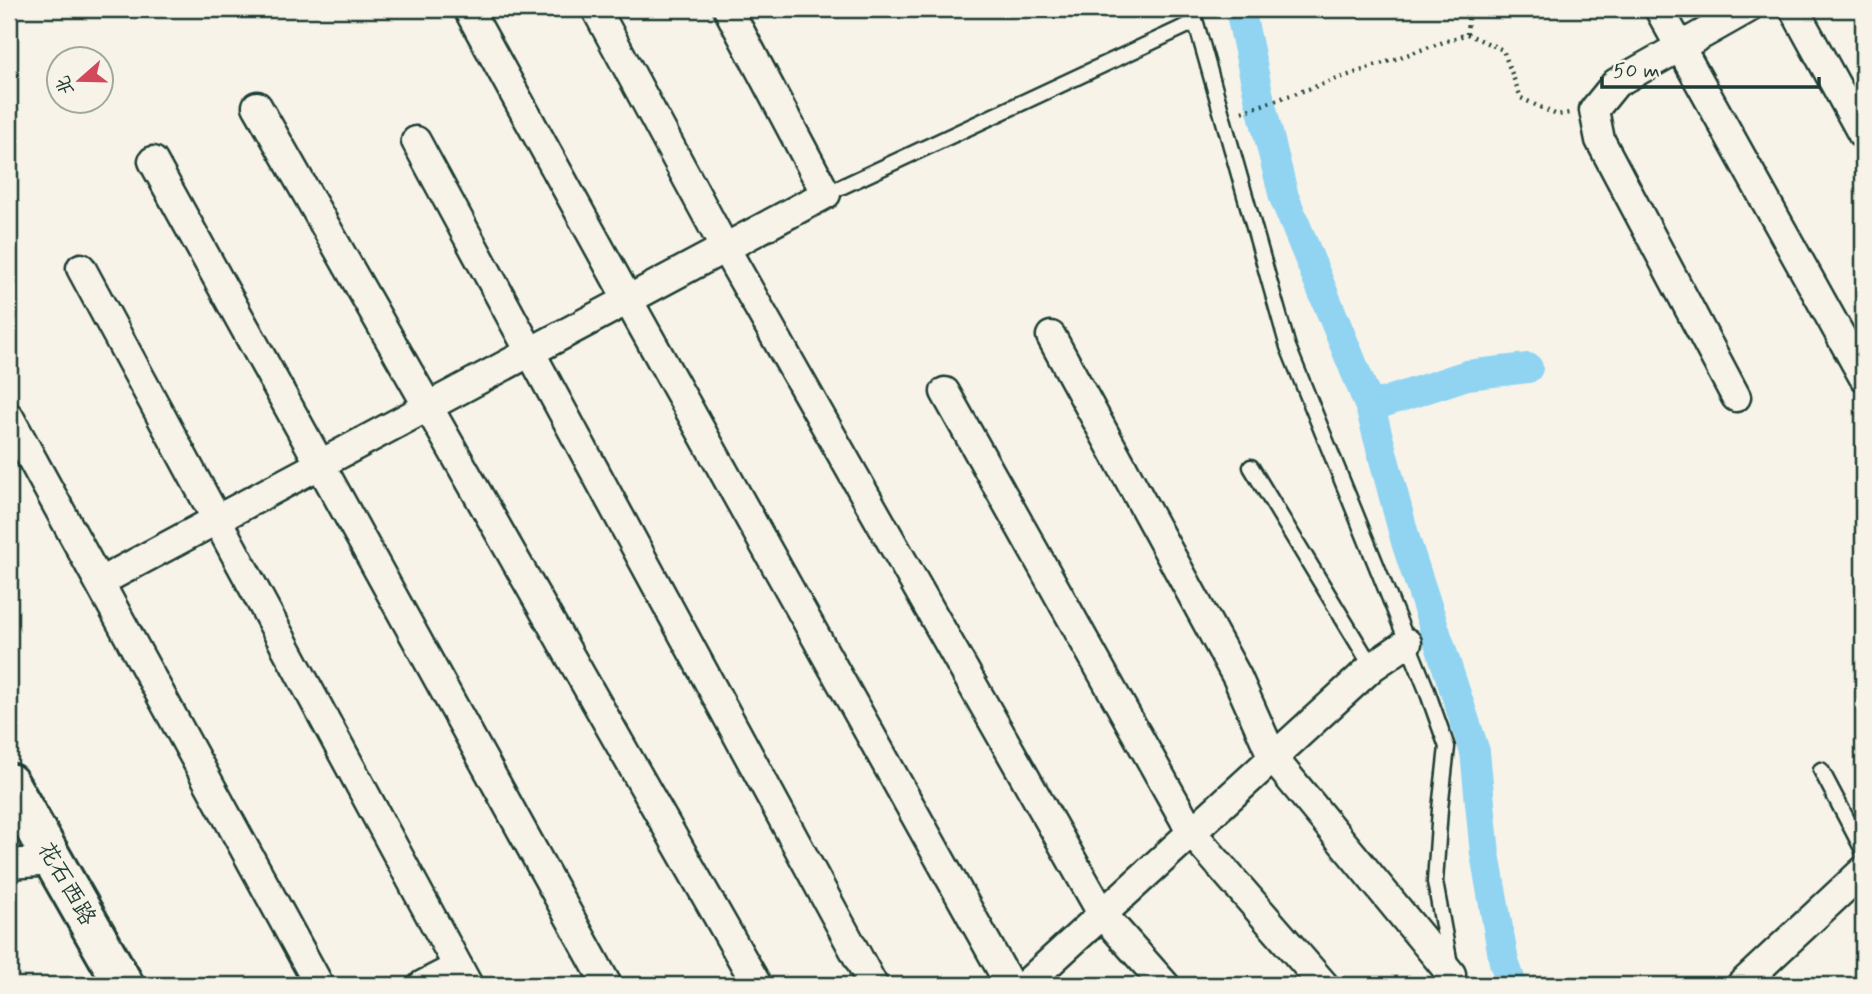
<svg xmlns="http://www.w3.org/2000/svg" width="1872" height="994" viewBox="0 0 1872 994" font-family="Mynerve,'LXGW WenKai TC',sans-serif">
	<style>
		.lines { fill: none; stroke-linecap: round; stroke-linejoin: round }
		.canal { stroke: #90d4f2; stroke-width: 30 }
		.lane-casing { stroke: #1f3d34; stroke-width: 19 }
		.street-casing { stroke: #1f3d34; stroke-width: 33 }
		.secondary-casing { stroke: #1f3d34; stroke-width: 44 }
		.path { stroke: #1f3d34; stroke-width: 4.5; stroke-dasharray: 2 5; stroke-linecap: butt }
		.lane { stroke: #f7f3e8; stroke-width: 14 }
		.street { stroke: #f7f3e8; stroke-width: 28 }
		.secondary { stroke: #f7f3e8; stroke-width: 38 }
		.labels { text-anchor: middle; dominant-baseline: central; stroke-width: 5; stroke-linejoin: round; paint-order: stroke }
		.street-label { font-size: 23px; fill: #1f3d34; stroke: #f7f3e8 }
	</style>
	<rect width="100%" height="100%" fill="#f7f3e8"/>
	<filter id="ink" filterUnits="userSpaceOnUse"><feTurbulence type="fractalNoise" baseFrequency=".0143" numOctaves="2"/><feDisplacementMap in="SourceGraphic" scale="14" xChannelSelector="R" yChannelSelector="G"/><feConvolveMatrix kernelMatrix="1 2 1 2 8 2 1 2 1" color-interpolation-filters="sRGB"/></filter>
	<g filter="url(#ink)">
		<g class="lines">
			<g class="canal">
				<path d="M1240,9L1259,97L1284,197L1370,407L1406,542L1475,752L1485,854L1504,962L1512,985"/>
				<path d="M1370,407L1467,375L1528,368"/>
			</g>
			<defs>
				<g id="lane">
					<path d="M1192,9L1288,347L1426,688L1447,747L1440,809L1435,882L1450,964"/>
					<path d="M826,194L1195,22"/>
					<path d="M1251,467L1372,667"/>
					<path d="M1821,770L1863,850"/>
				</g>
				<g id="street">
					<path d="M468,9L628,300L1010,985"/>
					<path d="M596,9L721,241L1103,915L1165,985"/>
					<path d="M1659,9L1863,376"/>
					<path d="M1794,9L1863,135"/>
					<path d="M257,106L757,985"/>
					<path d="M416,141L873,985"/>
					<path d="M153,161L607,985"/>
					<path d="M81,268L468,985"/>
					<path d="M1051,336L1237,677L1273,758L1451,974"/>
					<path d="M945,392L1192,833L1324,985"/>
					<path d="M1736,397L1600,140L1594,110L1616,83L1747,9"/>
					<path d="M9,417L319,985"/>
					<path d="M100,582L826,194L728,9"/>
					<path d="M9,864L53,861"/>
					<path d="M423,985L458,967"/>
					<path d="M1025,985L1372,667L1407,643"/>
					<path d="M1741,985L1863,871"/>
				</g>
				<path id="secondary" d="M9,783L124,985"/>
			</defs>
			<use href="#lane" class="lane-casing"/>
			<use href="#street" class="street-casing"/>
			<use href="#secondary" class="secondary-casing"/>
			<g class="path">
				<path d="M1467,34L1503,50L1521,98L1557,115L1569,113"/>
				<path d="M1242,112L1467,34L1469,9"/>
			</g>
			<use href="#lane" class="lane"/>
			<use href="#street" class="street"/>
			<use href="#secondary" class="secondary"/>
		</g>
	</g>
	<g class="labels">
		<g class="street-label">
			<text transform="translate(66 884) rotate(60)">花石西路</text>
		</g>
	</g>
	<rect width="1872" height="994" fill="none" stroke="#f7f3e8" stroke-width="35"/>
	<rect x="18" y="18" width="1837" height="959" fill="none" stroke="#1f3d34" stroke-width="2.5" filter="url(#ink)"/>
	<g transform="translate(80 80) rotate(250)"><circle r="33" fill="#f7f3e8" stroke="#a1aaa0" stroke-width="2"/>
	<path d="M0-5L12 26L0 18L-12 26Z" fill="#d1495b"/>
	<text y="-10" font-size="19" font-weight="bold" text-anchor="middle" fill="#1f3d34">北</text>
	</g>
	<path d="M1602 77v10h217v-10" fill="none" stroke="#1f3d34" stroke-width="3.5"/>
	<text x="1613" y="77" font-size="21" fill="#1f3d34" stroke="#f7f3e8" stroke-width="5" paint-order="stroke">50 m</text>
</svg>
